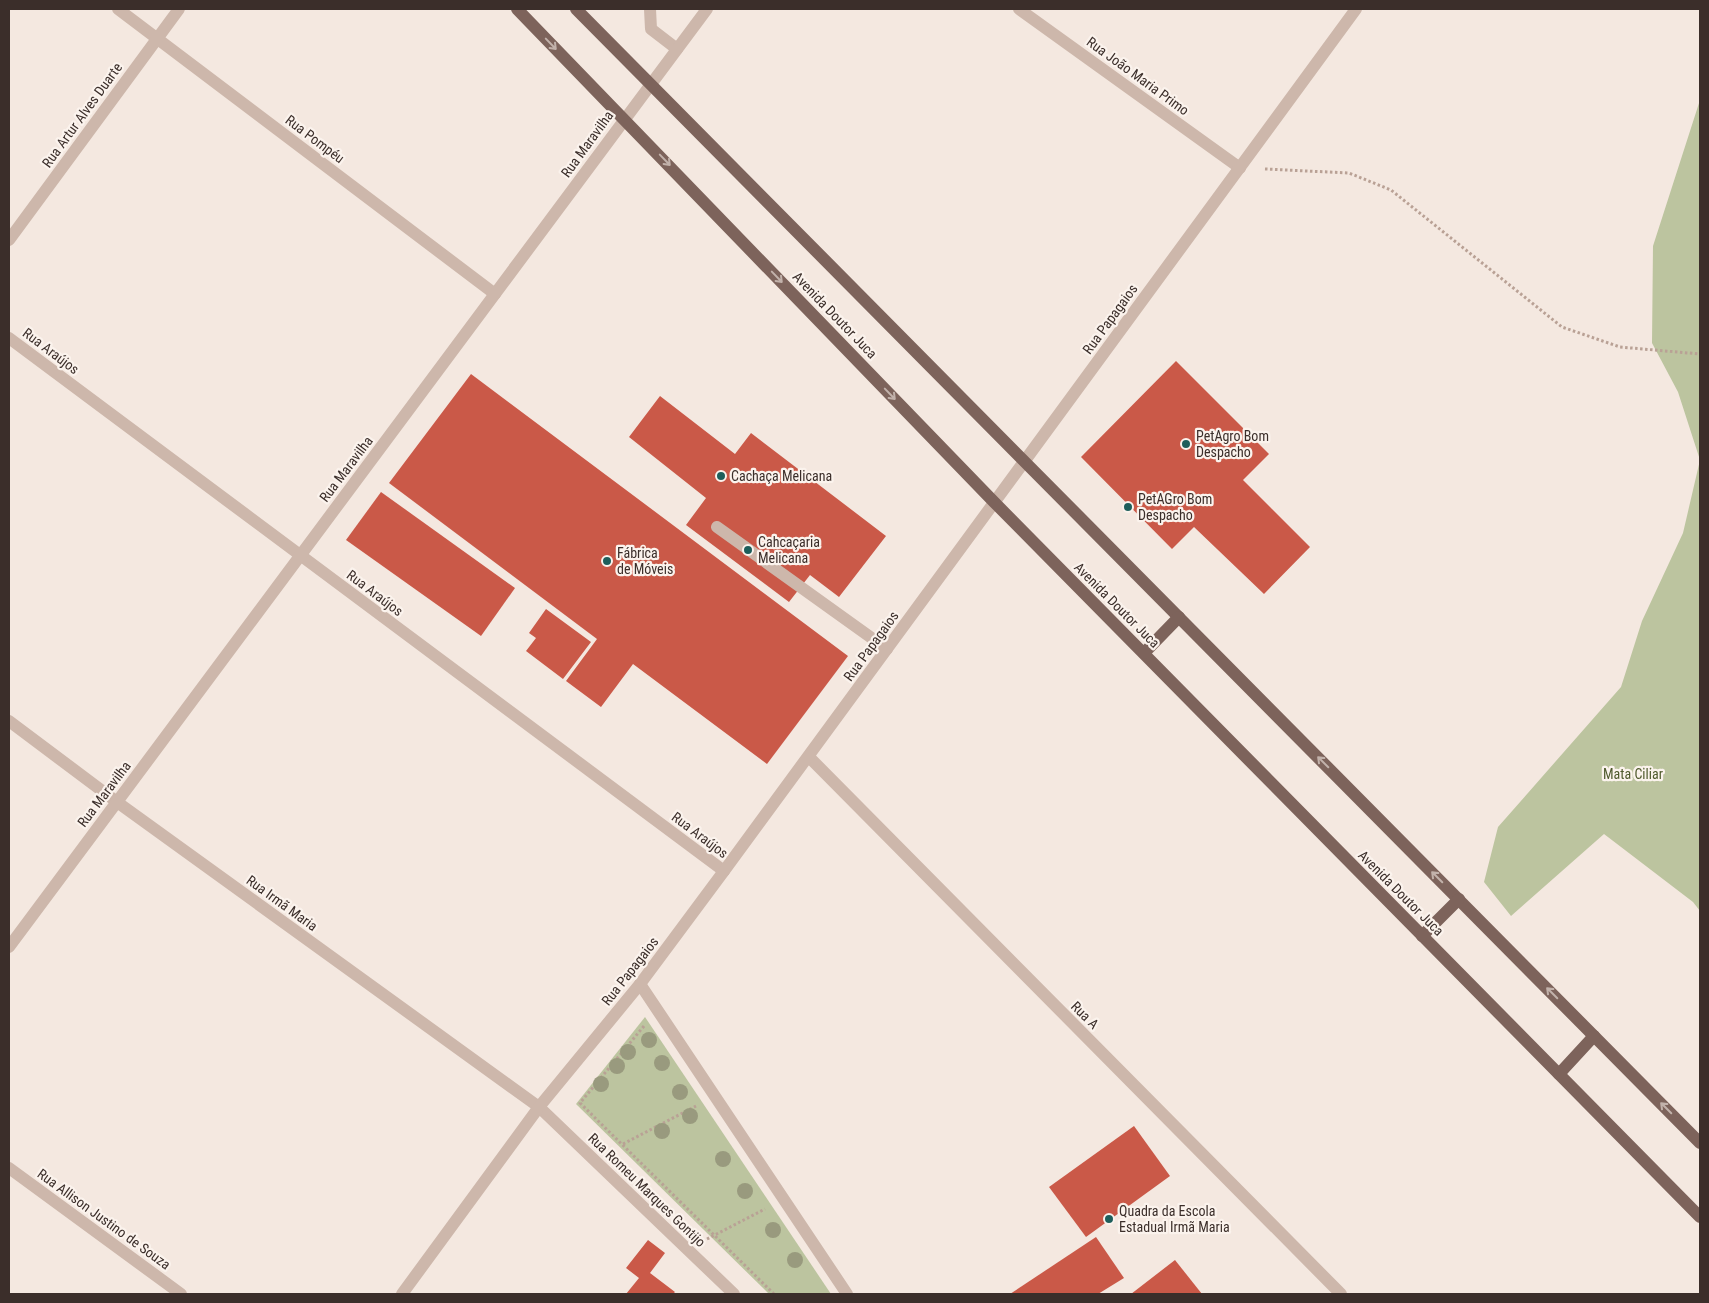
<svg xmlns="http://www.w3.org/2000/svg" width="1709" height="1303" viewBox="0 0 1709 1303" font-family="'Roboto Condensed',sans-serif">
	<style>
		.green { fill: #bcc49f }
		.building { fill: #ca5948 }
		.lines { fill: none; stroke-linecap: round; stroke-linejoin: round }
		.path { stroke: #b9a195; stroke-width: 3; stroke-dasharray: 2.5 2.5; stroke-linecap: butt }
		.minor { stroke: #cdb7ab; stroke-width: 12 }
		.major { stroke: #7d635b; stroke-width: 12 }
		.tree { fill: #999a7e }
		.oneway { stroke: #c2b2ab }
		.poi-dot { fill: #1e5e5b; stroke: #fbf3ed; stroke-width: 2 }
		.labels { text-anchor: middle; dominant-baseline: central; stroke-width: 4.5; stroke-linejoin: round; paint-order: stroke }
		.street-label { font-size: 14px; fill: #3b2e2a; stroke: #fbf3ed }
		.poi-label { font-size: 14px; fill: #3b2e2a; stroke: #fbf3ed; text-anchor: start }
		.park-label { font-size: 14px; fill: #4f5a2d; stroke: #fbf3ed }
	</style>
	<rect width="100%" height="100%" fill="#f4e8e0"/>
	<g class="green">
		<path d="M1700,100V460L1678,392L1652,343L1653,246Z"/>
		<path d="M1700,460V911L1693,902L1604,834L1511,916L1484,882L1498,827L1621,687L1642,621L1683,533Z"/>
		<path d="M645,1017L831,1294H769L576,1104Z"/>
	</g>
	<g class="building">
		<path d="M1176,361L1269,454L1243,480L1310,547L1264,594L1194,527L1172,549L1081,457Z"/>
		<path d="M471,374L848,656L767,764L633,664L601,707L566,681L597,639L389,483Z"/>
		<path d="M660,396L735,454L751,433L886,536L839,597L810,575L789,602L686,525L706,498L629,437Z"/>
		<path d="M381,492L515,588L481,636L346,540Z"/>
		<path d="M546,609L591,642L563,679L526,651L536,638L529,633Z"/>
		<path d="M1134,1126L1170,1176L1086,1237L1049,1187Z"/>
		<path d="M1096,1237L1124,1278L1098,1294H1010Z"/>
		<path d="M648,1240L665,1253L650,1273L675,1292L673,1294H626L639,1278L626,1268Z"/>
		<path d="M1175,1260L1202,1294H1131Z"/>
	</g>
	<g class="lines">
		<g class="path">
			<path d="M1265,169L1349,173L1391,190L1562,327L1620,347L1700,354"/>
			<path d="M644,1026L580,1103L774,1294"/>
			<path d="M623,1144L696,1106"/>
			<path d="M707,1239L765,1209"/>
		</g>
		<g class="minor">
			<path d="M118,9L495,294"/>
			<path d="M650,9L651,29L677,49"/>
			<path d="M1019,9L1240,168"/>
			<path d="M9,240L179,9"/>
			<path d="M9,338L724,871"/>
			<path d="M717,527L887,649"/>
			<path d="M9,721L117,802L539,1107L734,1294"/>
			<path d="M809,757L1341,1294"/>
			<path d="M9,947L707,9"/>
			<path d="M640,984L847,1294"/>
			<path d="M9,1168L181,1294"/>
			<path d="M402,1294L539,1107L640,984L724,871L1356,9"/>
		</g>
		<g class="major">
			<path d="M517,9L994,502L1700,1217"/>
			<path d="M576,9L1700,1143"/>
			<path d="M1144,653L1179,617"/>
			<path d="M1422,936L1459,899"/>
			<path d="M1559,1074L1594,1036"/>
		</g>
	</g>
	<g class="tree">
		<circle cx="649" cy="1040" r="8"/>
		<circle cx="628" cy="1052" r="8"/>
		<circle cx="662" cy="1063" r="8"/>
		<circle cx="617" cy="1066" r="8"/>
		<circle cx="601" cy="1084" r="8"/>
		<circle cx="680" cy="1092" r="8"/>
		<circle cx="690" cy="1116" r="8"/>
		<circle cx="662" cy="1131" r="8"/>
		<circle cx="723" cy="1159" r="8"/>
		<circle cx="745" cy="1191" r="8"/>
		<circle cx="773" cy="1230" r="8"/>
		<circle cx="795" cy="1260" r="8"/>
	</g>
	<defs><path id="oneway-shaft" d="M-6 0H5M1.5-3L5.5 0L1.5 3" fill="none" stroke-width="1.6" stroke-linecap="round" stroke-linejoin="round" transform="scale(1.25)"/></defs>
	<g class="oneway">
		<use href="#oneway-shaft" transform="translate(551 44) rotate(46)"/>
		<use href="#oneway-shaft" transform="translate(665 160) rotate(46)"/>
		<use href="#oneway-shaft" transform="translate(777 277) rotate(46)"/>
		<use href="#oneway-shaft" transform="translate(890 394) rotate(46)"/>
		<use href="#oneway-shaft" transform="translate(1323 762) rotate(-135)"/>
		<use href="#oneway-shaft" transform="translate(1437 877) rotate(-135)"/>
		<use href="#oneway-shaft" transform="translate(1552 993) rotate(-135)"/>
		<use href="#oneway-shaft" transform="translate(1666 1108) rotate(-135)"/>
	</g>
	<g class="poi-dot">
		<circle cx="1186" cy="444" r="5"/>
		<circle cx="721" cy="476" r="5"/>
		<circle cx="1128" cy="507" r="5"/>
		<circle cx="748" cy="550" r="5"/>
		<circle cx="607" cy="561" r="5"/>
		<circle cx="1109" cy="1219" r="5"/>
	</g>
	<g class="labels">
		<g class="street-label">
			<text transform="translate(1138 76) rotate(36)">Rua João Maria Primo</text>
			<text transform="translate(82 115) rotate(-54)">Rua Artur Alves Duarte</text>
			<text transform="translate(315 139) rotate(37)">Rua Pompéu</text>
			<text transform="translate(587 144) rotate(-54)">Rua Maravilha</text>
			<text transform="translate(835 315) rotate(46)">Avenida Doutor Juca</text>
			<text transform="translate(1110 319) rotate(-54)">Rua Papagaios</text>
			<text transform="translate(51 351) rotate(37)">Rua Araújos</text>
			<text transform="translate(346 469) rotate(-53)">Rua Maravilha</text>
			<text transform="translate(375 593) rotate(37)">Rua Araújos</text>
			<text transform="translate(1117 605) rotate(45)">Avenida Doutor Juca</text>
			<text transform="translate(871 646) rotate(-54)">Rua Papagaios</text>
			<text transform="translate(104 794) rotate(-53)">Rua Maravilha</text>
			<text transform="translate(700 835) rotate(37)">Rua Araújos</text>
			<text transform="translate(1401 893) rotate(45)">Avenida Doutor Juca</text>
			<text transform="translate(282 903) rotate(36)">Rua Irmã Maria</text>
			<text transform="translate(630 971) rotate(-52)">Rua Papagaios</text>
			<text transform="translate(1085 1015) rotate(45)">Rua A</text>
			<text transform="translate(647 1190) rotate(44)">Rua Romeu Marques Gontijo</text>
			<text transform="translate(104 1219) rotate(36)">Rua Allison Justino de Souza</text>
		</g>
		<g class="poi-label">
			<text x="1196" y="436">PetAgro Bom<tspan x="1196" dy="16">Despacho</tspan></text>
			<text x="731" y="476">Cachaça Melicana</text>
			<text x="1138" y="499">PetAGro Bom<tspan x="1138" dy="16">Despacho</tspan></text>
			<text x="758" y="542">Cahcaçaria<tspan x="758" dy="16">Melicana</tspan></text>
			<text x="617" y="553">Fábrica<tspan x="617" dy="16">de Móveis</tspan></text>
			<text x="1119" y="1211">Quadra da Escola<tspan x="1119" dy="16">Estadual Irmã Maria</tspan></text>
		</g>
		<g class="park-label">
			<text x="1633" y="774">Mata Ciliar</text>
		</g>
	</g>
	<rect width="1709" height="1303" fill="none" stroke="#3b2e2a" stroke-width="20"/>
</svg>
